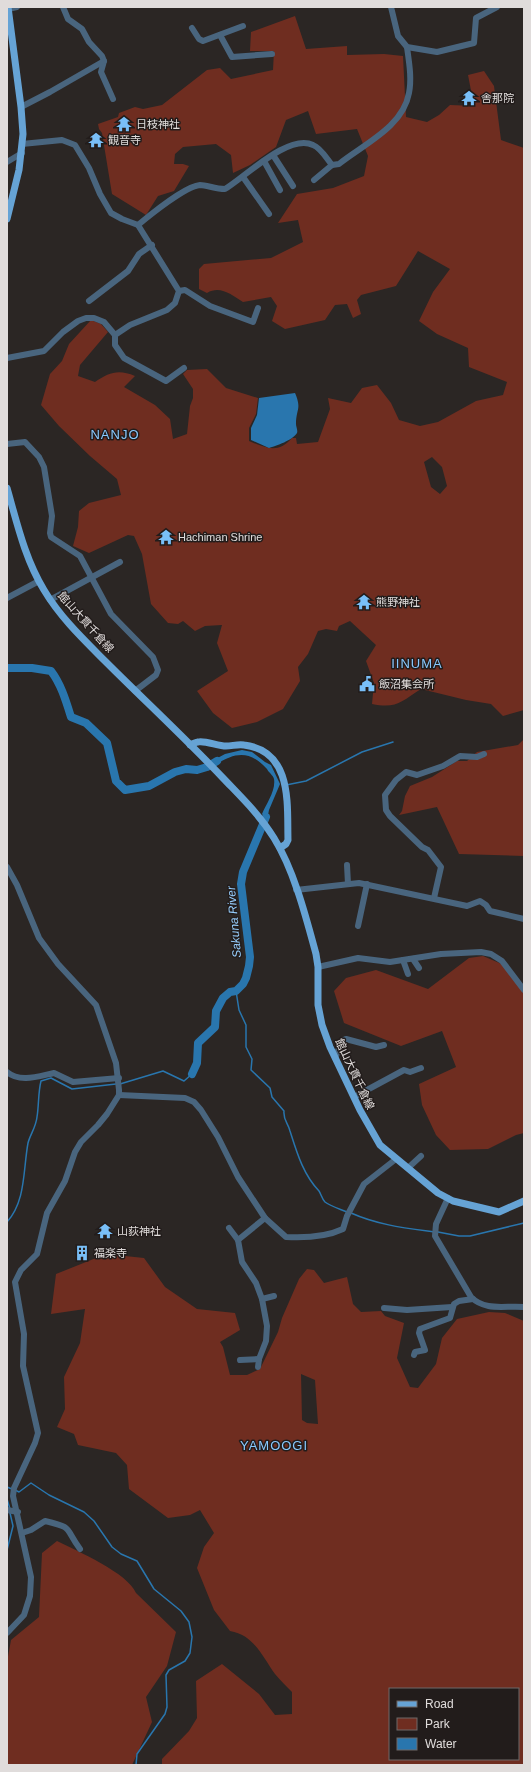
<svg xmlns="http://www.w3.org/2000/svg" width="531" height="1772" viewBox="0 0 531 1772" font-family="Helvetica,'Noto Sans JP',sans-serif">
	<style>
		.green { fill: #6f2d20; fill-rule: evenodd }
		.water { fill: #2976ae }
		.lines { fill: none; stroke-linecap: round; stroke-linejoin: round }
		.stream { stroke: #2976ae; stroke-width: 1.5 }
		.river { stroke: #2976ae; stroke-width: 8 }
		.minor { stroke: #49657e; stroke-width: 6 }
		.major { stroke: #66a3d5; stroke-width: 7 }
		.labels { text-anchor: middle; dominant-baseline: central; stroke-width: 3; stroke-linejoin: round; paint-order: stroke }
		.poi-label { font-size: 11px; fill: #e0dcdb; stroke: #221c1b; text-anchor: start }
		.street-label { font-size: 11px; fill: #e0dcdb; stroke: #221c1b }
		.water-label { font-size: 12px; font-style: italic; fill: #97cefd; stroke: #221c1b }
		.quarter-label { font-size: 13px; letter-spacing: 1px; fill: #89c9ff; stroke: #221c1b }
	</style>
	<rect width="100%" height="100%" fill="#2b2624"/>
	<g class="green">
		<path d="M295,16L306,49L347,46V55L384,54L403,56L406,117L427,122L439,115L450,105L474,106L468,75L484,71L494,86L501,140L524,148V710L503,716L491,704L466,700L421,689C401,702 396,709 372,704L374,683L366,661L376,645L350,621L339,626L337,631L326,629L318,631L308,654L298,667L300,681L283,709L257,722L232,728L213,713L197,691L228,671L217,643L222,625L205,626L195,631L183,621L178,624L168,623L151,604L142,554L134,536L128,535L89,553L73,546L78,527L79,511L89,503L121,495L117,479L90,456L59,426L41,405L50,374L62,361L69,344L91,320L101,324L108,332L80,365L78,376L95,382C109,372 119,369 135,376L124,387L155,405L170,419L173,439L187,434L190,406L193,398V389L183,374L187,370L207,369L226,388L258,398L256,414L249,428V441C266,448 278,454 292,438H296L297,444L318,442L330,409L328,398L351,403L362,388L377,385L391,403L399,420L420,426L438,422L476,401L503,395L507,382L469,367L468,348L437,334L419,321L433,292L450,269L418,251L396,286L361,295L357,300L361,314L353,318L347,304L335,305L325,320L285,329L272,321L277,306L271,297L243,302C232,295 220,285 207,293L199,289V269L204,264L271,258L303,242L298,220L278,223L297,194L333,188L364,176L368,156L357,129L316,134L308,111L286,120L276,147L250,165L233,173L231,155L216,144L183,147L175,154L174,164H183L189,166L174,191L158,196L146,215L112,194L102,133L99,129L98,124L118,117L119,113L135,107L143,109L162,105L207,70L220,68L231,79L273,70L274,51H250L251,32ZM432,457L442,467L447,486L440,494L431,487L424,462Z"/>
		<path d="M524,739V856L459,854L437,807L399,815L402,811L405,796L410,786L432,777L457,761H467L477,752L518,745Z"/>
		<path d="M483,956L504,965L524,993V1133L516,1135L488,1149L450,1150L436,1135L422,1105L419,1084L456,1067L442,1031L401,1046L344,1023L334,991L346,978L376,970L428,989L469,958Z"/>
		<path d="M106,1254L144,1258L165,1287L197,1309L235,1313L240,1330L220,1342L223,1347L230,1375H247L260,1369L278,1332L282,1318L299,1279L307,1269L314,1270L324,1283L347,1277L353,1304L361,1312L381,1311L385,1316L404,1323L397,1358L410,1387L418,1388L436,1364L442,1338L457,1319L489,1312L505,1313L524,1321V1765H162V1759L189,1731L197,1718L196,1681L222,1664L259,1694L275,1715L292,1714V1692C286,1686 280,1680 275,1674C262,1656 254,1635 230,1631L214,1610L197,1568L204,1547L214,1533L200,1510L190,1515L168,1518L129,1489L127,1465L116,1453L78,1445L74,1434L57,1427L65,1409L64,1377L80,1343L85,1309L51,1314L56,1274ZM301,1374L315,1380L318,1424L307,1423L302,1420ZM390,1689H518V1759H390Z"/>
		<path d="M57,1541C77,1551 128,1573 136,1593L176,1632L167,1666L146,1697L152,1722L132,1765H7V1662L11,1640L39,1617L42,1553Z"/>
	</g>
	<g class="water">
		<path d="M295,393C302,409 296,409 296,424C296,427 298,430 297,433C293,440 276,446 269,448L251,440V428L257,415L259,398Z"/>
		<path d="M242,750L252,752L265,762L271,765L280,784L269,810L267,820L262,814C266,804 276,791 274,779C273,775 269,773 267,769C250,750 235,752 215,765L212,761L225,754Z"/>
	</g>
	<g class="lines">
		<g class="stream">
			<path d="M286,785L306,781L362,752L393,742"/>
			<path d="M236,991L239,1010L246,1025V1047L252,1059L251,1070L270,1088L272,1097L284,1111C283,1120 288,1123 290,1131C297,1153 303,1174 319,1191C321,1194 322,1199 325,1202C330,1206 340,1209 347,1212"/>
			<path d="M120,1084L163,1071L184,1081L192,1074"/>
			<path d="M351,1213C378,1225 405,1228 434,1232"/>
			<path d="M7,1222C26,1201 23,1170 28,1143C30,1135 36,1127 37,1117C39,1105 38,1093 41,1081L51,1078L72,1089L116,1084"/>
			<path d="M438,1232L459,1236H470L524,1223"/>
			<path d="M7,1487L12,1489"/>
			<path d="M15,1490L19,1492L31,1483L49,1495L84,1512L94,1521L112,1547L121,1554L137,1561L154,1589L181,1611L189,1622L192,1637L190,1653L185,1661L169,1670L166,1675L167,1707L165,1714L137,1754L136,1765"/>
			<path d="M7,1499L10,1509"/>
			<path d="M7,1550L13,1526L10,1513"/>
		</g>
		<g class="river">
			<path d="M7,668H32L51,671C61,684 66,701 71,717L86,723L107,743L116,781L125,790L149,786L175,772L186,769L197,770L207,767L217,761"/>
			<path d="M192,1074L197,1063L198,1043L215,1027L216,1011L223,998L230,992L236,991L243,984L246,978L249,966L250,957L241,884L243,872L266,817"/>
		</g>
		<g class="minor">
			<path d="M63,7L68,19L82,29L89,42L102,56L104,61L101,72L113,99"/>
			<path d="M391,7L398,36L407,47L437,52L474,43L476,18L497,7"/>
			<path d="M8,9L17,7"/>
			<path d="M192,28L199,39L203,41L243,26"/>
			<path d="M220,35L232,57L272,54"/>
			<path d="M21,107L50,92L104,61"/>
			<path d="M22,144L62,140L75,145L89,168L100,194L111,213L122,219L138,225L179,291L175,303L167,310L130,325L115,335"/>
			<path d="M273,155L293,186"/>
			<path d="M264,161L280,190"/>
			<path d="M7,162L22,153"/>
			<path d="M243,177L269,214"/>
			<path d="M314,180L332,165L339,164C364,144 403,127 409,93C412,78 409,62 407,47"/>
			<path d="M138,225C150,215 186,186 200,185C207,185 215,189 225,189C245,177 289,133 313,145C321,148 327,159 332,165"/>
			<path d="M179,291L185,290L210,306L253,322L258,308"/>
			<path d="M89,301L128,271L139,254L152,245"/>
			<path d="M7,358L44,351L63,332L78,321L86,318H94L104,322L115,335V345L124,358L166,381L184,368"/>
			<path d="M7,444L25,442L39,457L44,467L52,516L50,533L51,537L80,556L111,614L153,657L158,670L156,675L135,691"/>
			<path d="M7,598L39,581"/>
			<path d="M50,600L120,562"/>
			<path d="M347,865L348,884"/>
			<path d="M7,867L17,885L39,938L58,964L96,1005L116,1063L119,1090V1095L107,1114L98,1125L81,1142L75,1152L65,1181L47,1213L37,1254L21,1270L15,1282L24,1334L23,1366L38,1433L35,1443L14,1488L13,1496L31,1577L30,1596L24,1615L7,1633"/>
			<path d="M296,890L359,883L467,906L480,901L486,905L490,911L524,919"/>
			<path d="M434,898L441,867L428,850L422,847L390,816L386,810L385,795L396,780L406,772L417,775L443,766L460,756L477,757L484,754"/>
			<path d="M358,926L367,884"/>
			<path d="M413,959L419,968"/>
			<path d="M403,960L408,974"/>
			<path d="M318,967L358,958L390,962L441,954L481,952L491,954L502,961L524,990"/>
			<path d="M335,1058L342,1041L346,1039L376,1047L384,1045"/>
			<path d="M7,1072C20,1083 39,1076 54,1073L73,1082L119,1078"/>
			<path d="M119,1095L185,1098L194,1102L201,1110L218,1137L238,1177L265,1218L286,1237C305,1238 326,1237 343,1229L347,1216L364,1184L396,1159"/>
			<path d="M354,1097L404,1070L410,1072L421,1068"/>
			<path d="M408,1168L421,1156"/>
			<path d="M448,1198L436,1224L435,1236L471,1297C486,1312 506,1305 524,1307"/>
			<path d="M229,1228L238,1240L242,1262L256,1283L262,1299L267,1326L266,1341L259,1359L258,1367"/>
			<path d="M238,1240L265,1218"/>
			<path d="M262,1299L274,1296"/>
			<path d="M384,1308L407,1310L452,1307"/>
			<path d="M414,1355L415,1352L425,1350L419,1333L420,1329L450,1318L454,1304L459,1301L473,1299"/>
			<path d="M240,1360L259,1359"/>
			<path d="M7,1510L18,1512"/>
			<path d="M22,1533L31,1530L45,1521C74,1528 64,1527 80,1549"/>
		</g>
		<g class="major">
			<path d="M7,219L19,170L23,134L21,107L8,7"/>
			<path d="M7,488C17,523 25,559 44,590C60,617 83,639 105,661C144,700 185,738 223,778C241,797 260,815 274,838C294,870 306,917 316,954L318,967V1005L322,1025L330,1047L360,1110L380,1145L438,1193L453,1201L499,1212L524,1201"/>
			<path d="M190,745C193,744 196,742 198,742C204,740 218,746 226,746C232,746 238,744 244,745C293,751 287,805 288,840L286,844L280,848"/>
		</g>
	</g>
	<defs>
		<symbol id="temple-bare" viewBox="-9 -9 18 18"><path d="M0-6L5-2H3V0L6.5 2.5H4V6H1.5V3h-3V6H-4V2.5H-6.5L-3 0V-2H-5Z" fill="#79bff8" stroke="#221c1b" stroke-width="2.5" paint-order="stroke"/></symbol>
		<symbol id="civic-bare" viewBox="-9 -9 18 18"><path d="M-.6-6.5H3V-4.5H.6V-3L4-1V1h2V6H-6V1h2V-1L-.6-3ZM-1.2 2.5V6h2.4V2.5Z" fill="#79bff8" stroke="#221c1b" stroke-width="2.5" paint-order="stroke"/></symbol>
		<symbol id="building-bare" viewBox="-9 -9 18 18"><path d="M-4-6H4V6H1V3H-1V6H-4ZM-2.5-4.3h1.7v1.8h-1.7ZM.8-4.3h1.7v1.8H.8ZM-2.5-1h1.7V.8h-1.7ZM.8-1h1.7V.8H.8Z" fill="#79bff8" stroke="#221c1b" stroke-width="2.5" paint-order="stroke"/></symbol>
	</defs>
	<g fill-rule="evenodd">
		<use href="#temple-bare" x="458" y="87" width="22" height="22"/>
		<use href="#temple-bare" x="113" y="113" width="22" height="22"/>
		<use href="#temple-bare" x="85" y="129" width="22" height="22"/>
		<use href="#temple-bare" x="155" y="526" width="22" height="22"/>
		<use href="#temple-bare" x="353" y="591" width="22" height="22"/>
		<use href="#civic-bare" x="356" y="673" width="22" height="22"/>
		<use href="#temple-bare" x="94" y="1220" width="22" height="22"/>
		<use href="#building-bare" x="71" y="1242" width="22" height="22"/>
	</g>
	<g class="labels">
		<g class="poi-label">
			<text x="481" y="98">舎那院</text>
			<text x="136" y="124">日枝神社</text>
			<text x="108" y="140">観音寺</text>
			<text x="178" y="537">Hachiman Shrine</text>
			<text x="376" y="602">熊野神社</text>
			<text x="379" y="684">飯沼集会所</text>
			<text x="117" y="1231">山荻神社</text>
			<text x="94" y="1253">福楽寺</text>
		</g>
		<g class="street-label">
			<text transform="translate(86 622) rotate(48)">館山大貫千倉線</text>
			<text transform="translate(355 1074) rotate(65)">館山大貫千倉線</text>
		</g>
		<g class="water-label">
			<text transform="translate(234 922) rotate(-95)">Sakuna River</text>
		</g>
		<g class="quarter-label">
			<text x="115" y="434">NANJO</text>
			<text x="417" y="663">IINUMA</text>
			<text x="274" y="1445">YAMOOGI</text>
		</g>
	</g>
	<rect width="531" height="1772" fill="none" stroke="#e0dcdb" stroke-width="16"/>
	<rect x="389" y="1688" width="130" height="72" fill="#221c1b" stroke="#6e6968"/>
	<rect x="397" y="1701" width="20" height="6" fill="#66a3d5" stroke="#6e6968"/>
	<text x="425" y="1708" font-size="12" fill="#e0dcdb">Road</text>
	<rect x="397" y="1718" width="20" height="12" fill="#6f2d20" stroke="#6e6968"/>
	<text x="425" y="1728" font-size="12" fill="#e0dcdb">Park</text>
	<rect x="397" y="1738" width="20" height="12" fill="#2976ae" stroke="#6e6968"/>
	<text x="425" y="1748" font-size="12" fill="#e0dcdb">Water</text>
</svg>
